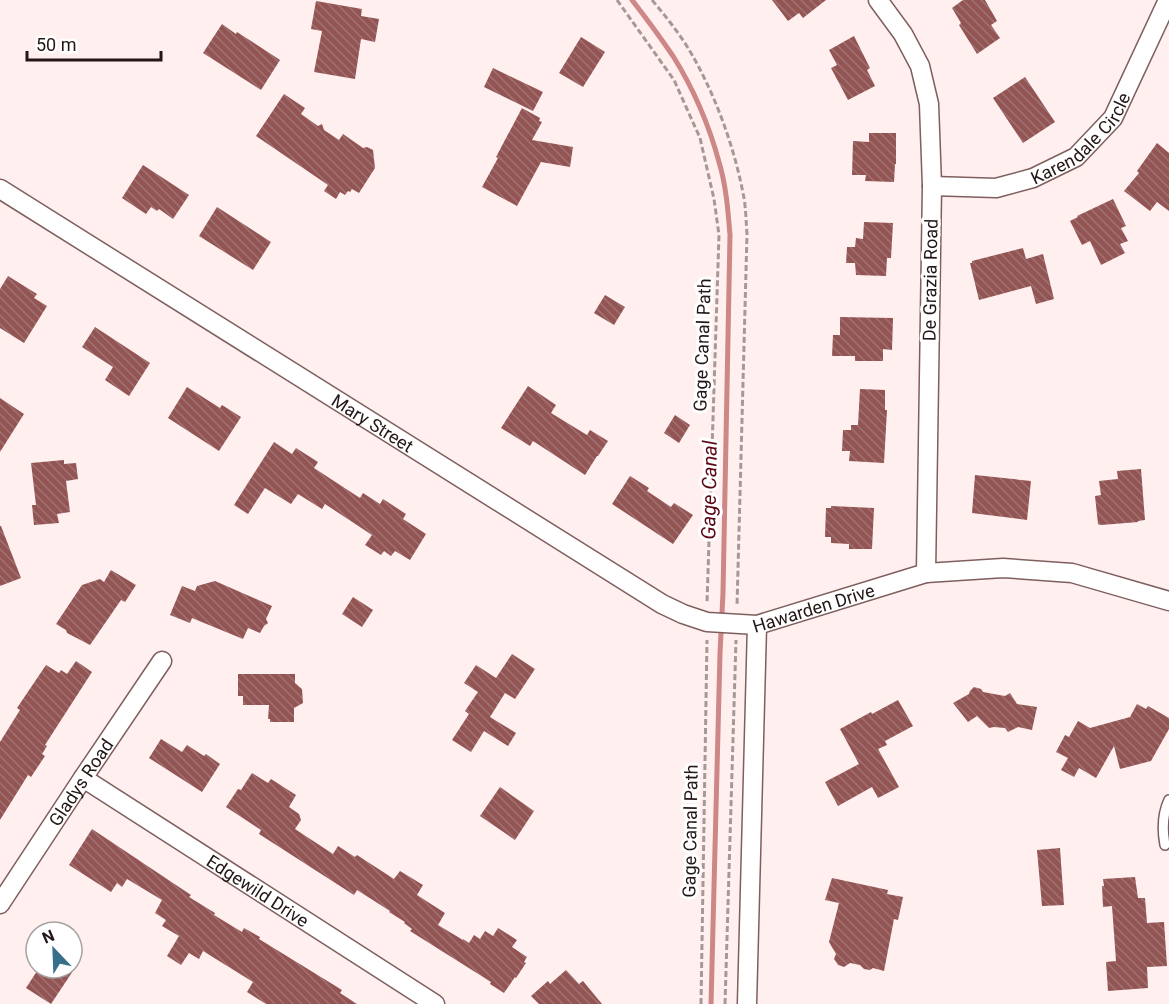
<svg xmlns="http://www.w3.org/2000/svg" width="1169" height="1004" viewBox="0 0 1169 1004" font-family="Roboto,sans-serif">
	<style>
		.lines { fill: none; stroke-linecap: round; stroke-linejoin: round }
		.stream { stroke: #cc8786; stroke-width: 5 }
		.building { fill: url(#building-back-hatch) }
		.lane-casing { stroke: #7e5f5e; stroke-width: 12 }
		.street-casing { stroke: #7e5f5e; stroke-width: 21 }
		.path { stroke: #a79898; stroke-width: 3; stroke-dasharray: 6 3; stroke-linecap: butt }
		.lane { stroke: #fff; stroke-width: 9 }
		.street { stroke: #fff; stroke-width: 18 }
		.labels { text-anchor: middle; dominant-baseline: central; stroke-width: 6; stroke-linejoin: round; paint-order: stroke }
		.street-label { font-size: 18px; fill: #231616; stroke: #fff }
		.water-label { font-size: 20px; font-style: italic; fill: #5c0814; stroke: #fff }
	</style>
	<defs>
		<pattern id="building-back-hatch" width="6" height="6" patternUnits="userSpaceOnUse" patternTransform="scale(1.5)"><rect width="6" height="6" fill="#935454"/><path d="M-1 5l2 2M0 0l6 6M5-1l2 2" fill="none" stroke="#a07272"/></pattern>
	</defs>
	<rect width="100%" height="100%" fill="#ffefef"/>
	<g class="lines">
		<path class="stream" d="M632,0C646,18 660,37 673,56C693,88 709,125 719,162C726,185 728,210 730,235L723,593L720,653L711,1004"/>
	</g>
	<g class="building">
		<path d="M772,0H826L803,18L799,13L788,21Z"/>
		<path d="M963,0H985L997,21L991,25L1000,38L977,54L959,25L961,23L952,8Z"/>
		<path d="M316,1L362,9L361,16L379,19L375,42L361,39L355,79L314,72L322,31L311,29Z"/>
		<path d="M222,24L236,34L237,32L280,60L261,90L203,53Z"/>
		<path d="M854,36L870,68L867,70L875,86L848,100L831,68L837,65L829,50Z"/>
		<path d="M581,37L605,52L583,87L559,73Z"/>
		<path d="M493,68L543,92L533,111L484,87Z"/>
		<path d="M1025,77L1055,122L1023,143L993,98Z"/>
		<path d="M284,94L305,108L301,114L318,126L322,124L324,130L339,140L343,134L363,148L367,147L373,150L375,168L359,193L352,189L350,192L348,191L345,195L340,192L336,199L324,191L328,185L256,136Z"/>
		<path d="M522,108L540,118L539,121L542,122L532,140L573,147L570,167L541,162L517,206L482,187L498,158L496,157Z"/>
		<path d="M869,133H896V164H895L894,182L865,181L866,175H852L853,141L869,142Z"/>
		<path d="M1157,143L1169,153V211L1157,202L1150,211L1124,191L1139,173L1137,171Z"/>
		<path d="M143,165L189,195L173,219L159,209L157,211L151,207L146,214L122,198Z"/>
		<path d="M1113,199L1126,226L1121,228L1128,241L1120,244L1125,253L1101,265L1090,241L1082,245L1070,221L1078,217L1077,216Z"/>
		<path d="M217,207L271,242L253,270L199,236Z"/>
		<path d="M864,222L893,223L891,258H887L886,276L856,275L855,263H846L847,247H855L856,238L863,239Z"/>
		<path d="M1023,248L1026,259L1043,254L1054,299L1036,304L1031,286L979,300L970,263H972V261Z"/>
		<path d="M8,276L37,294L34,298L47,306L24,343L0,328V289Z"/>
		<path d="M605,295L625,307L614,325L594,313Z"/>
		<path d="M840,317L893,318L892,350L883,349V361H855V356H832L833,335H840Z"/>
		<path d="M95,327L150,363L129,396L105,380L113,367L82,347Z"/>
		<path d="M528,386L556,405L551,413L587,435L590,430L608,441L598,456H597L585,475L533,441L530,446L501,428Z"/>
		<path d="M187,387L220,408L222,405L241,417L219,451L168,418Z"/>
		<path d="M860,389L885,390V410H887L884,463L849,461L850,451H842L843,430H851V425H858Z"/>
		<path d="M0,398L24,414L0,452Z"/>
		<path d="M675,415L690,425L679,443L664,433Z"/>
		<path d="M274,442L292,454L296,448L318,462L314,468L360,498L363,493L380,504L383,499L406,514L403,519L426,534L410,560L395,551L391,556L384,551L381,555L365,545L372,535L325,504L322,509L298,494L291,504L265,488L248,514L234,505Z"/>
		<path d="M64,460V464L76,463L78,479L66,481L70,512L57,514L59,523L34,525L32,505H36L31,463Z"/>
		<path d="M1141,469L1145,520L1138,521V522L1114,524L1100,525L1098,524L1095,496L1101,495L1099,481L1118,479L1117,471Z"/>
		<path d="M975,475L1031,481L1027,520L972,513Z"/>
		<path d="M630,476L649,488L647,491L671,507L674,503L693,515L673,544L612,504Z"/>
		<path d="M831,506L874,508L872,549H849V544L831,543V537H825L826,508H831Z"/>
		<path d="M0,526H1L21,578L0,586Z"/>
		<path d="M111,570L136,585L125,602L121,600L90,645L67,633L66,630L56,624L82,585L100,579L104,582Z"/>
		<path d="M215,581L272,606L266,619L268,623L264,626L260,633L248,628L243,639L192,618L190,623L170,615L182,586L195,591L197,586Z"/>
		<path d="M353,597L373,610L362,627L342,614Z"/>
		<path d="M512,654L535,669L515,699L505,693L490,717L516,733L508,746L484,731L471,752L452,740L469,714L465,711L478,692L464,683L476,665L496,678Z"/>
		<path d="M76,661L92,672L45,745L47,746L42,754L45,756L31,777L28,775L0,820V742L20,710L17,708L46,665L59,673L61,670L67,674Z"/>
		<path d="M238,674H295V683L302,689L303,703L294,708V722H270V719H268L269,705H243V696H238Z"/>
		<path d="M974,687L981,689L983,692L1005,696L1010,693L1017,704L1037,707L1032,730L1018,727L1008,732L1005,728L994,727L989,728L977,716L968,722L953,703L969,694L970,691Z"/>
		<path d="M898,700L913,726L885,741L887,745L878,749L899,787L878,798L872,787L838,806L825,782L859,764L840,729L871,712L872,714Z"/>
		<path d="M1137,704L1146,709L1148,706L1169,718V729L1151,761L1120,769L1114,746L1096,778L1079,768L1074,777L1061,770L1068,758L1056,752L1065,735L1069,737L1078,721L1090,728L1130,717Z"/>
		<path d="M161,739L182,752L187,745L204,756L206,754L220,764L202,792L149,758Z"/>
		<path d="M252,773L268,783L271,779L296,795L289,807L299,814L301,820L295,829L333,854L338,846L355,857L357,855L394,879L400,871L423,885L417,895L445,913L438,925L463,940V939L469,943L474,935L480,939L485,931L493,936L498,928L517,940L512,947L527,957L524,962L526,963L516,978L515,977L504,993L490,984L491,982L410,931L412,929L404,923L405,922L389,912L390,911L357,890L354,895L259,834L261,830L226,807L238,789L241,790Z"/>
		<path d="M500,787L534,811L515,840L480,816Z"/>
		<path d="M92,829L191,895L189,897L215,913L214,915L242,932L244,928L260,937L259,939L342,990L340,993L357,1004H266L247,992L253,982L203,951L199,959L189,953L181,965L167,956L179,936L162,926L166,920L155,913L162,900L127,879L122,887L117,883L111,892L69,865Z"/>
		<path d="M1060,848L1064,905L1042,906L1037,850Z"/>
		<path d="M1135,877L1138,898H1145L1147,923L1164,922L1167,966L1147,967L1148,988L1108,991L1106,962L1116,961L1112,906L1103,907L1102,886H1104L1103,879Z"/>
		<path d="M832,878L888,890L887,894L903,897L898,920L894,919L884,971L873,968L870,970L864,969L860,965L850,963L844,967L838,965L834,959L836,954L829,942L839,903L825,900Z"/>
		<path d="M39,968H75L51,1004L26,988Z"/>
		<path d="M566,970L579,984L583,981L602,1004H539L531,996L548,981L550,984Z"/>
	</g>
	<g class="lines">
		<defs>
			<path id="lane" d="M1165,845C1162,829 1162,815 1169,800"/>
			<g id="street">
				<path d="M878,0L903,34L920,66L929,104L932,186L926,573"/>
				<path id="s1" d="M932,186L996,188L1033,178L1076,157L1113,118L1168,0"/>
				<path id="s2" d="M0,189L662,604L683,614L707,622L757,625L926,573L1003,568L1072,573L1169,601"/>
				<path id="s3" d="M83,778L435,1004"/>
				<path id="s4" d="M0,904L83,778L162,661"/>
				<path d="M747,1004L757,625"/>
			</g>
		</defs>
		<use href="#lane" class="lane-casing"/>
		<use href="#street" class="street-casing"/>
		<g class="path">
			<path d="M617,0L674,80L700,138L714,199L719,235L707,603"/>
			<path d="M652,0C668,19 683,38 695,60C718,102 735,150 744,198C746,210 746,222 747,234L737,606"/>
			<path d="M701,1004L707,640"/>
			<path d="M725,1004L736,640"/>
		</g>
		<use href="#lane" class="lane"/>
		<use href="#street" class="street"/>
	</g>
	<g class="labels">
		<g class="street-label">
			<text stroke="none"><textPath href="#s1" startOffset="166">Karendale Circle</textPath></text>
			<text transform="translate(930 280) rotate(-89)">De Grazia Road</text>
			<text transform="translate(702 345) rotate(-88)">Gage Canal Path</text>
			<text stroke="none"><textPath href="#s2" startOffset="440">Mary Street</textPath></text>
			<text stroke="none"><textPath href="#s2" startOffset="939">Hawarden Drive</textPath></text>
			<text stroke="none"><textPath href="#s4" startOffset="146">Gladys Road</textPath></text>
			<text transform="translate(690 831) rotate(-89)">Gage Canal Path</text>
			<text stroke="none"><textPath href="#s3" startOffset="208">Edgewild Drive</textPath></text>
		</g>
		<g class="water-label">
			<text transform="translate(709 490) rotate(-89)">Gage Canal</text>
		</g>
	</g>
	<g transform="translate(54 950) rotate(337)"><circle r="28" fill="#ffffff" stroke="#a7a2a2" stroke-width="1.5"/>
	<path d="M0-4.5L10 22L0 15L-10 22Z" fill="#376e89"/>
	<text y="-9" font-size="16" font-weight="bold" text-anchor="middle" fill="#231616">N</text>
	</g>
	<path d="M27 51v9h134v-9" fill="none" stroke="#231616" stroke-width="3"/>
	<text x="36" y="51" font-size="18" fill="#231616" stroke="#ffffff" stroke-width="4.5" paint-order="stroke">50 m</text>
</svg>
